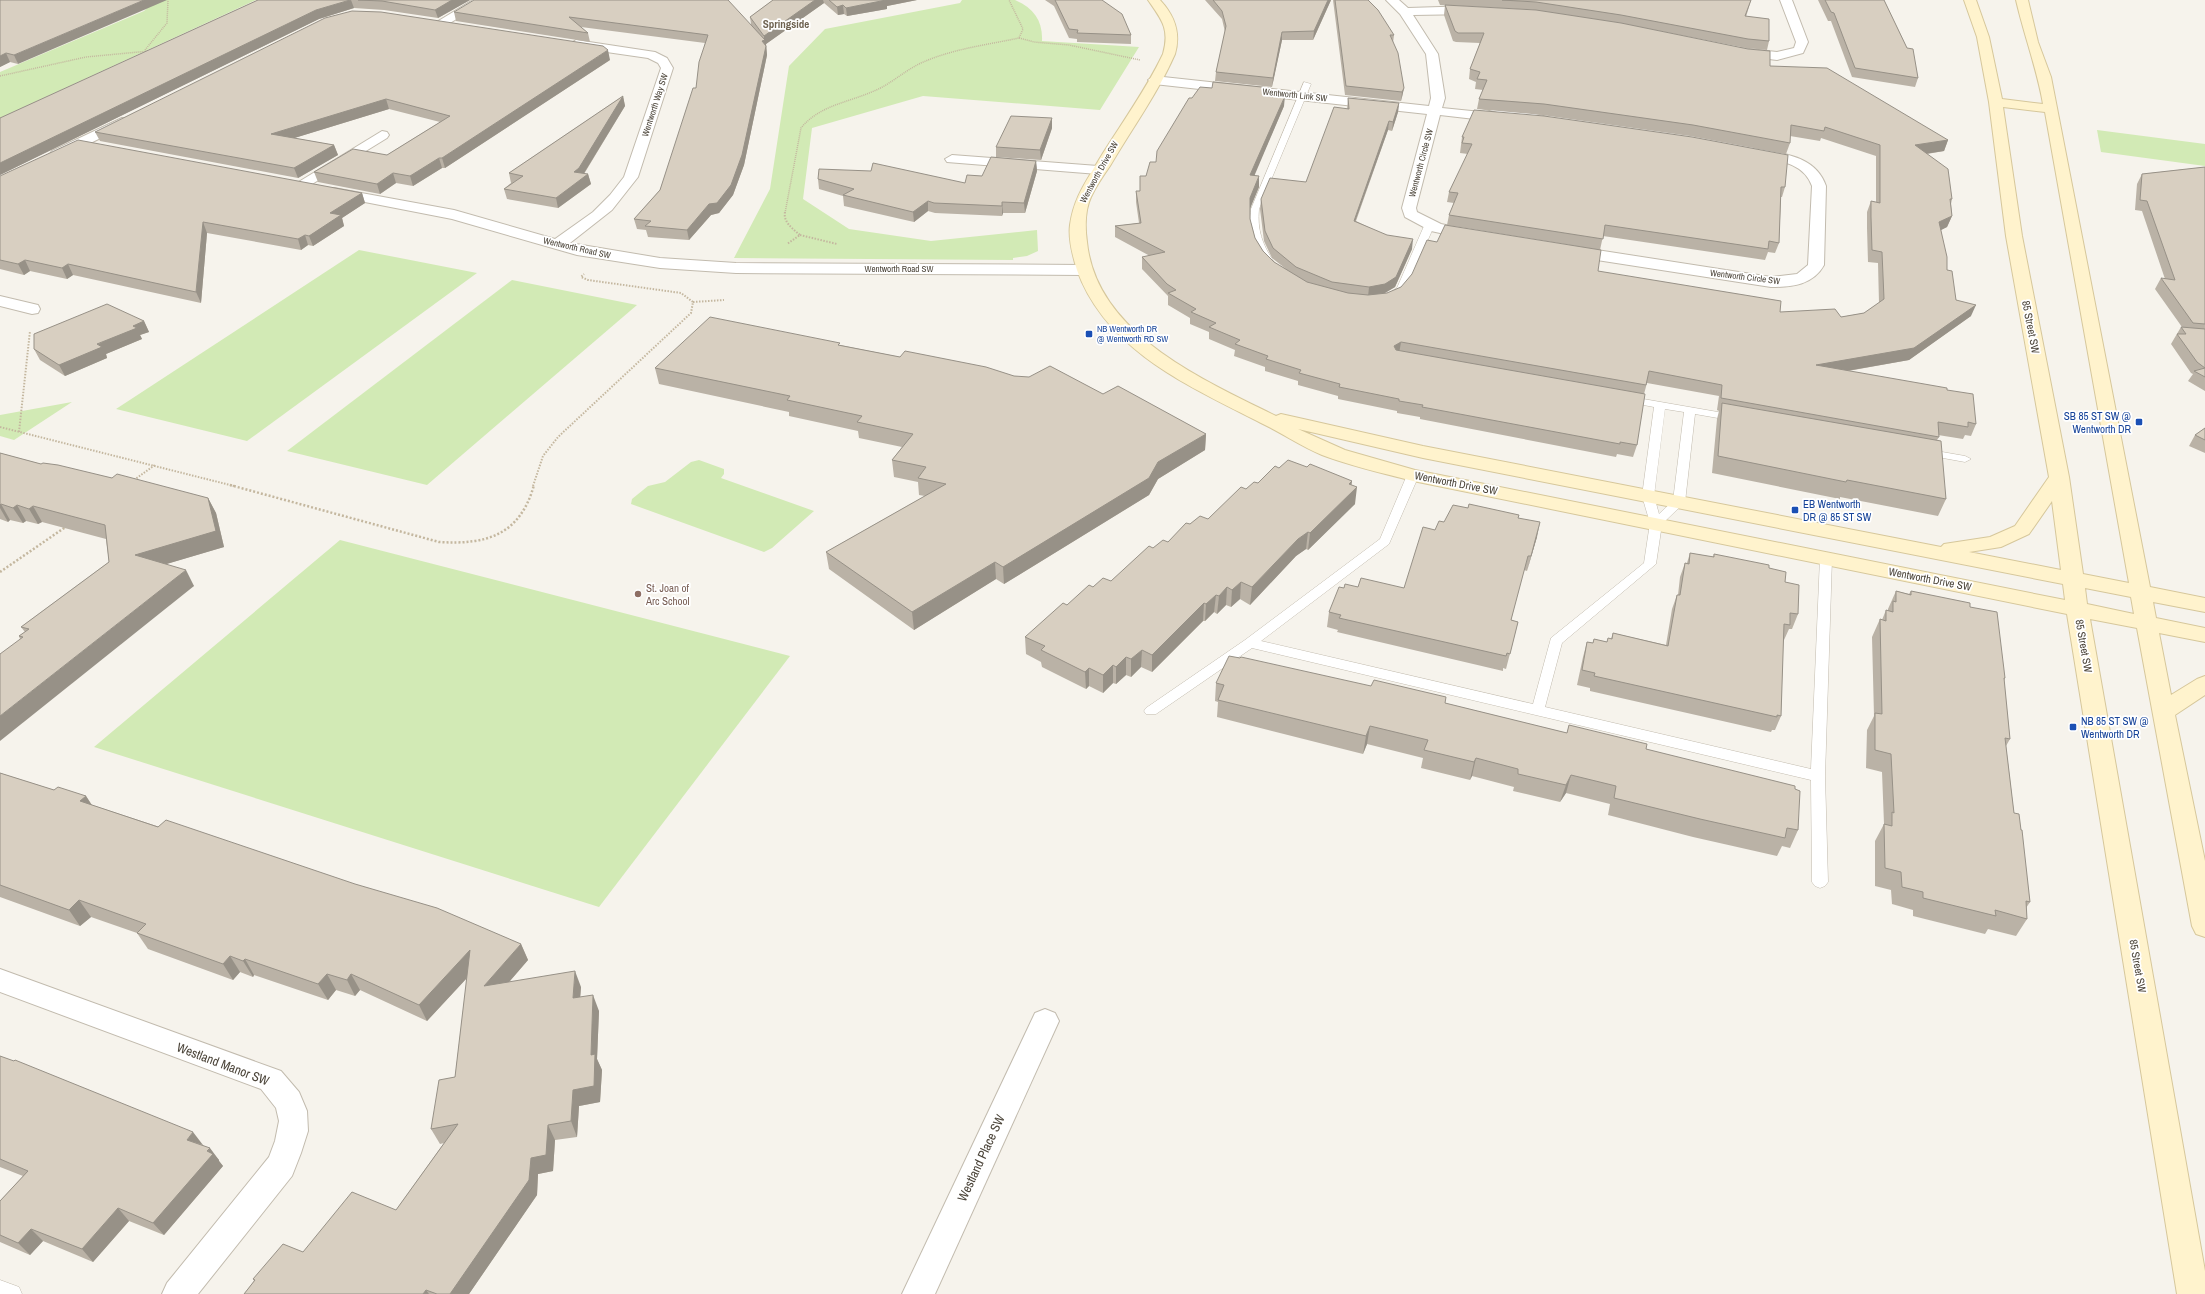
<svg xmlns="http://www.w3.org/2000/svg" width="2205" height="1294" viewBox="0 0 2205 1294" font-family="'Archivo Narrow',sans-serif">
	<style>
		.green { fill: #d2eab5 }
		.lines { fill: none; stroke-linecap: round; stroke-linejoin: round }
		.lane-casing { stroke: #c2bbae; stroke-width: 1 }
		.street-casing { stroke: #c2bbae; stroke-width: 2 }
		.secondary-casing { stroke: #d6c79b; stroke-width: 2 }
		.path-far2 { stroke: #c4b79f; stroke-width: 1.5; stroke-dasharray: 1 1; stroke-linecap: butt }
		.path-far1 { stroke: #c4b79f; stroke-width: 2; stroke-dasharray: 1.5 1.5; stroke-linecap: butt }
		.path { stroke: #c4b79f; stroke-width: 2.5; stroke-dasharray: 2 2; stroke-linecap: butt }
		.lane { fill: #fff; fill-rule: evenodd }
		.street { fill: #fff; fill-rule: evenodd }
		.secondary { fill: #fff3cd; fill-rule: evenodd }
		.wall { fill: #bab2a6 }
		.shaded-wall { fill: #979187 }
		.building { fill: #d8cfc1; stroke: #979187 }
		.transit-dot { fill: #1a4fb4; stroke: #fff; stroke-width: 1.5 }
		.education-dot { fill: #8d6e63; stroke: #fff; stroke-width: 1.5 }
		.labels { text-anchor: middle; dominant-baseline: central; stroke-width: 3.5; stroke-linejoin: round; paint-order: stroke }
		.far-street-label { font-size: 9px; fill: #4b4439; stroke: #fff }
		.far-transit-label { font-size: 9px; fill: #164399; stroke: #fff; text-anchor: start }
		.far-quarter-label { font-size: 11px; font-weight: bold; fill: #6e6250; stroke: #fff }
		.street-label { font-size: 11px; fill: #4b4439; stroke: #fff }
		.transit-label { font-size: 11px; fill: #164399; stroke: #fff; text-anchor: start }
		.education-label { font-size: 11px; fill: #785e54; stroke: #fff; text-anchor: start }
		.near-street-label { font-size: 13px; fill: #4b4439; stroke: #fff }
	</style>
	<rect width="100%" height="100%" fill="#f6f3ec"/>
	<g class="green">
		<path d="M156,0H256L0,118V72L144,11Z"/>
		<path d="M962,0C973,0 1008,0 1015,0C1034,8 1043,21 1042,41L1139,47L1100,110L923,96L812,128L803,199L849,229L931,241L1037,230L1038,251L1027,256L1013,258V260L734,258L770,189L789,66L825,29L960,3Z"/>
		<path d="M2097,130L2205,144V166L2101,152Z"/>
		<path d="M359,250L477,273L247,441L116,409Z"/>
		<path d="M512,280L637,305L427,485L287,451Z"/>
		<path d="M72,402L14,440L0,436V415Z"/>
		<path d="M699,460L724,469V474L721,478L814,511L772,548L764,552L631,504L632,499L648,486L665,482L691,462Z"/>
		<path d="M340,540L790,656L599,907L94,747Z"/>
	</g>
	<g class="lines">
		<defs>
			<g id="lane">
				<path d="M1304,82L1311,84L1259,209C1257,230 1262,244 1274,262L1269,265L1266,264C1253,246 1248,231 1251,209Z"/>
				<path d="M1429,223L1434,226L1406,290L1394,298H1388V294L1397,288L1424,226Z"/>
				<path d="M1626,396L1735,415L1740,418L1735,421L1695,414L1685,502L1662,524L1656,564L1562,643L1545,707L1811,769L1820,558L1822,555H1830L1832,558L1825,776L1828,882L1825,886L1820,888L1815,886L1812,882L1811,780L1252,648L1156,714H1146L1144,711L1146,708L1245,640L1380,539L1407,475L1413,472L1419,475L1389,544L1261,641L1533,704L1551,638L1644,563L1650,523L1642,496L1654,407L1622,401L1621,399L1622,397ZM1665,409L1684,412L1673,501L1659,514L1654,496Z"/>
				<path d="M1925,449L1965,456L1971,459L1965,462L1921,454L1919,452L1921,450Z"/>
				<path d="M0,1280L19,1287L22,1294H0Z"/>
			</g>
			<g id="street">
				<path d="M473,0H488L445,26H437L435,23Z"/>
				<path d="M1386,0H1399L1408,8L1473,6L1479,10L1473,14L1413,15L1438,54L1445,98L1442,108L1501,114L1508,118L1501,122L1440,115L1416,208L1417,212L1441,224L1477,232L1480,235L1477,238L1472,240L1431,231L1405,217L1402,208L1427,114L1154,84L1148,80L1154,76L1429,106L1431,98L1426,54L1400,14Z"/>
				<path d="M1780,0H1792L1808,42L1803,53L1777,60L1736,55L1734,52L1736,49L1740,48L1777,52L1794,48L1796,42Z"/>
				<path d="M576,40L655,52L667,58L673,68L638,177L612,210L570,243L660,258L736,263L1084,265L1090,267L1092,270L1090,273L1084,275L736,273L660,268L577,255L452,219L334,196L329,195L327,192L329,189L334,188L454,210L555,239L593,212L610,195L624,177L661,68L658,63L648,58L572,47L570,44Z"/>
				<path d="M1487,101L1547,117L1549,120L1542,124L1482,108L1480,105Z"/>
				<path d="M122,118L127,119L129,122L127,125L62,157L57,158L50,154L52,151Z"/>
				<path d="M382,131L387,132L389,135L387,138L304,189H294L292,186Z"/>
				<path d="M1759,149C1786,154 1816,157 1826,186L1824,265C1813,285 1792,287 1771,287L1571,256L1565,254L1563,251L1565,248L1571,246L1771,277L1797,274L1808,265L1812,186C1803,161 1776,161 1754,156L1752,153L1754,150Z"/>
				<path d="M952,155L1098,166L1105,170L1098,174L947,162L945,159Z"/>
				<path d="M0,296L38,305L40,309L38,313L32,314L0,306Z"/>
				<path d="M0,969L281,1071L299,1092L307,1111L308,1131L301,1153L292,1176L198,1294H162L167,1283L269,1157L275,1141L279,1121L276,1108L261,1089L0,992Z"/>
				<path d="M1045,1009L1055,1013L1059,1021L935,1294H902L1035,1013Z"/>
			</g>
			<path id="secondary" d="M1148,0H1160C1175,16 1181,33 1175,54C1158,93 1131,130 1110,166C1103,176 1096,186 1091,197C1085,210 1085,228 1087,242C1096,334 1204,380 1276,416L1281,414L1299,418L1423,446L1941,547L1944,544L1990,537L2015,526L2049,477L2006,236L1989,102L1977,37L1964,0H1976L1989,37L2002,99L2043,104C2037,69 2024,35 2016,0H2028L2038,42L2051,77L2150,587L2205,598V612L2153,602L2156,618L2205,628V642L2159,633L2171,695L2197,679L2205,676V695L2175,715L2205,861V937L2196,934L2192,926L2137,628L2090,619L2205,1271V1294H2177L2067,614L1413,481C1382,473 1351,466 1322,455C1300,446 1282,433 1261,423C1191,387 1106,351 1077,270C1073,257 1068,240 1070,225C1074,197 1086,182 1100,158C1121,124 1146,90 1163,54C1170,29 1162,20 1148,0ZM2003,107L2045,112L2129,583L2083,574L2069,477L2022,236ZM1298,429L1423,458L2063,584L2065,600L1415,470L1345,450ZM2052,501L2061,570L1969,552L2001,547L2029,534ZM2085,588L2131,597L2134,614L2087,604Z"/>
		</defs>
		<use href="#lane" class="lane-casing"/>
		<use href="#street" class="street-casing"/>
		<use href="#secondary" class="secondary-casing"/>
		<g class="path-far2">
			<path d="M1019,38L1034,42L1069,45L1140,60"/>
			<path d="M145,50L167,23L168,0"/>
			<path d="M0,76L86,57L149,51"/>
			<path d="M785,213L801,128C820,105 847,103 874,91C891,84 904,71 921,63C952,49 986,45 1019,38L1023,29L1009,0"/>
		</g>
		<g class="path-far1">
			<path d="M785,212C783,222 793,229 800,235L787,244"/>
			<path d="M800,235L837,244"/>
			<path d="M693,302L724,300"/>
			<path d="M0,427L234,486"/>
			<path d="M19,432L30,331"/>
			<path d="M134,480L155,465"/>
			<path d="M533,486L543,456L558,437L691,313L693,302L681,293L588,280L581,277L584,274"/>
		</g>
		<g class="path">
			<path d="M230,485L439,542C487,545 520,535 534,485"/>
			<path d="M0,572L67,526"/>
		</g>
		<use href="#lane" class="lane"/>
		<use href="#street" class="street"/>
		<use href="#secondary" class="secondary"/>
	</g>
	<g class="wall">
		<path d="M0,0L18,64L10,62L0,67Z"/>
		<path d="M258,0H470L438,18L384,10L354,8L319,19L0,175V118Z"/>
		<path d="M773,0H917L887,6V9L847,16L844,14L838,15L824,3L766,44L767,55L744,165L733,195L719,213L711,215L689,240L648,237L646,230L637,229L634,219L660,190L696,88L705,43L581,27L588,33L590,42L456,21L454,12L751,24L750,17Z"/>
		<path d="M1045,0H1102L1131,35V44L1077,42V39L1069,38L1054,6Z"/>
		<path d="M1205,0H1331L1313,40H1282L1272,87L1215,81L1216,72L1225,32L1222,19Z"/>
		<path d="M1333,0H1368L1394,35L1393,43L1404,88L1402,97L1401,101L1345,95Z"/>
		<path d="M1438,0H1751L1746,17L1769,41L1767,50L1746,48L1619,23L1534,10L1440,5Z"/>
		<path d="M1818,0H1884L1907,48L1918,78L1915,87L1852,77L1831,21H1828Z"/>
		<path d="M1445,5L1770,66L1948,140L1944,151L1927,154L1952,199L1951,204L1952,216L1947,227L1941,230L1947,270L1956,300L1971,316L1909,360L1848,371L1947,390L1976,424L1971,436L1965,435L1963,439L1938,435L1939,437L1937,440L1946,499L1938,516L1840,497V499L1712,473L1717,419L1719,411L1717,410L1719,396L1647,383L1644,394L1637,445L1633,457L1617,454L1616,457L1420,419V417L1397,413V411L1338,399V396L1298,385V381L1265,371V367L1234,356L1235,350L1209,339V332L1190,324V318L1168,305V296L1142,269V257L1150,256L1115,237V226L1139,223L1136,202V191H1140L1146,176L1156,162L1192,98L1212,88L1270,95L1284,106L1254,175L1259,187L1250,207V219L1255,238L1263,251L1274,262L1286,269L1272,258L1264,241L1260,209L1261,199L1306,182L1347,109L1348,98L1399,103L1398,112L1392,131L1388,130L1356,221L1412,249L1395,287L1385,293L1598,271L1780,312L1841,317L1864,313L1879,303L1878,263L1868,262L1867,228V212L1871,201L1876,202V156L1821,138L1820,141L1790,136V143L1786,154L1690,136L1542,115L1477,109L1479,99L1483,90L1475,89L1476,82L1469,79L1470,69L1480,43L1456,42L1453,41L1444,15Z"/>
		<path d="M610,60L445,168H442L413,186L396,183L380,194L318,182L314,172L387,155L440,122L389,109L294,138L334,145L338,155L298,178L100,141L95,132Z"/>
		<path d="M623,96L625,106L584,174H588L591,184L558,208L507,199L504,189L511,183L509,173Z"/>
		<path d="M1052,118V128L1041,160L996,157V147Z"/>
		<path d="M1462,137L1785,187L1782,197H1781L1779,243L1775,253L1768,252L1765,260L1603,236L1600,250L1447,225L1449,215L1454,203L1447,202L1449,192L1468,154L1460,153Z"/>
		<path d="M1036,161L1037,171L1025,213H1003L1002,216L935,213L928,211L914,222L844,206L843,196L819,189L818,179L965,183L982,176Z"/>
		<path d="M2205,167V391L2188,381L2193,374L2191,373L2171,344L2181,327H2182L2155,289L2161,278L2165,279L2142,211L2135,210L2137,184L2142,174Z"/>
		<path d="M0,176L362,193L365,203L342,218L344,226L313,246L308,245L301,250L207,233L201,303L73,275L67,279L30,271L24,275L0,269Z"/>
		<path d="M144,321L149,332L140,335L142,339L106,354L107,358L65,376L40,360L34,349Z"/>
		<path d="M840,345L900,357L1014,376L1103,394L1206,434L1205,450L1158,479L1149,495L1004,584L996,579L914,630L829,569L826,552L925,496L919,495L918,482L894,477L892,460L902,447L859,438L858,431L789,416V412L659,384L655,368Z"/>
		<path d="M2205,428V453L2189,446L2195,435Z"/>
		<path d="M0,453L41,464L112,478L208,498L216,513L224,547L166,564L194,586L20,639L19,636L25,632L21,627L109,562L106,539L42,522L38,524L26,521L23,523L10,520L8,522L0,519Z"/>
		<path d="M1307,467L1352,481L1351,485L1355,504L1308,550L1306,549L1296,556L1250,605L1240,599L1231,607L1226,605L1217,614L1214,612L1205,621H1203L1152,672L1141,667L1131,677L1126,675L1116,684L1113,683L1103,693L1089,686L1086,689L1042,667L1041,662L1026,654L1025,637L1093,587L1111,581L1153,548L1168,542L1190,524L1208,519L1246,489L1258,483L1279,468Z"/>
		<path d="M1518,518L1537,537L1527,571L1524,570L1511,620L1518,622L1506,669L1503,668V671L1337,632L1338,630L1327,627L1329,612L1344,588L1358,587L1404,588L1435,530L1444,522Z"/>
		<path d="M1690,553L1713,557L1714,554L1769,568L1785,582L1798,614L1792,629H1789L1784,640H1783L1781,716L1775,730H1772L1771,732L1590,691V688L1577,685L1583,657L1587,642L1593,643L1594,639L1607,642L1611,639L1613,633L1666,645L1672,609L1677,595H1678L1680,577L1685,563H1687Z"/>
		<path d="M1896,591L1909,594L1911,591L1970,607L2005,678L2004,681L2010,739L2006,746L2014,813L2021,830L2030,902L2026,908L2027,919L2016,936L1988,929L1985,934L1913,916V910L1892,904L1891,890L1875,886V841L1884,824L1882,772L1866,768L1867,730L1874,716L1872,637L1880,619L1882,620L1886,610L1888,611V609Z"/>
		<path d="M1216,683L1371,686L1445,703L1567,733L1569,725L1646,749L1795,789L1798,830L1790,848L1782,846L1777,856L1693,837L1608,815L1610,804L1566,793L1560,802L1513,791L1514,787L1472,776L1470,780L1421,768L1423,758L1367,744L1363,754L1217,717L1218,702L1215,701Z"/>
		<path d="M0,773L54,790L86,796L92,805L521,944L528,960L509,982L581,987L580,997L599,1011L597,1059L602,1070L600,1102L579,1106L577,1137L555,1140L553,1171L538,1174L537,1195L469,1294H244L254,1281L253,1279L303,1252L396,1210L444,1143L440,1144L431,1129L455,1077L467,978L427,1021L360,990L355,996L336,990L328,1000L254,975L253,977L240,972L233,980L148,949L137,933L91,917L80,926L0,897Z"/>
		<path d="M0,1056L203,1145L219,1160V1161L223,1166L164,1235L129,1221L93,1262L43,1241L30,1255L0,1242V1201L23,1176L0,1167Z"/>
	</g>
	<g class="shaded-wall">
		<path d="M144,0H167L18,64L14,55Z"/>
		<path d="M351,0L354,8L319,19L0,175V163L316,10Z"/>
		<path d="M452,0H470L438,18L435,10Z"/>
		<path d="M815,0H823L824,3L766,44L767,55L744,165L733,195L719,213L711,215L689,240L687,230L709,204L762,41L764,40V36Z"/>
		<path d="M884,0H917L887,6V9L847,16L846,8Z"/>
		<path d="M1328,0H1331L1313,40L1314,31Z"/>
		<path d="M843,5L844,14L838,15L837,7Z"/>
		<path d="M1282,32V40L1272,87L1273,78Z"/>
		<path d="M608,50L610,60L445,168L442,158Z"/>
		<path d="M6,53L10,62L0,67V56Z"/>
		<path d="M1404,88L1402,97L1401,101L1402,92Z"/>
		<path d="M623,96L625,106L581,178L574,172Z"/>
		<path d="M1285,96L1284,106L1250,186V175Z"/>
		<path d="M386,99L389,109L275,144L271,134Z"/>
		<path d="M1399,103L1398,112L1392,131L1393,122Z"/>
		<path d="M1052,118V128L1041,160L1040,150Z"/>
		<path d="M1389,121L1388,130L1352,230L1354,221Z"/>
		<path d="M1948,140L1944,151L1911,156L1915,145Z"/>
		<path d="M334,145L338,155L298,178L294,168Z"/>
		<path d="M439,158L442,168L413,186L410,176Z"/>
		<path d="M1036,161L1037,171L1025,213L1024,203Z"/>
		<path d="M393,173L396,183L380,194L377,184Z"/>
		<path d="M588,174L591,184L558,208L556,198Z"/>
		<path d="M1259,176V187L1250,209V198Z"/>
		<path d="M362,193L365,203L342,218L344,226L313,246L309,236L330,213Z"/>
		<path d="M928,201V211L914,222L913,212Z"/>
		<path d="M1002,202L1003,213L1002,216Z"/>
		<path d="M1952,216L1947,227L1935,233L1939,222Z"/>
		<path d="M203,222L207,233L201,303L196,292Z"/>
		<path d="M305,235L308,245L301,250L298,239Z"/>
		<path d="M1413,239L1412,249L1395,287L1383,294L1368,297L1369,287Z"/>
		<path d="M25,260L30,271L24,275L18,264Z"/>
		<path d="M68,264L73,275L67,279L62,268Z"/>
		<path d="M1976,305L1971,316L1909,360L1812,377L1816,365Z"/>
		<path d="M144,321L149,332L140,335L142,339L106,354L107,358L65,376L59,365L133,326Z"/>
		<path d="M1401,342L1399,354L1394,346Z"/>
		<path d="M1206,434L1205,450L1158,479L1149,495L1004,584L1003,567L1158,462Z"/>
		<path d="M1352,481L1350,494L1357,487L1355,504L1308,550L1310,533Z"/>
		<path d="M208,498L216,513L224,547L143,571L135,555Z"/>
		<path d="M1,504L10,520L8,522L0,508V505Z"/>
		<path d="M17,505L26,521L23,523L13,508Z"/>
		<path d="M33,506L42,522L38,524L29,509Z"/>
		<path d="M1540,522L1537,537L1527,571L1531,556Z"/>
		<path d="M1308,532L1306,549L1296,556L1250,605L1252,587L1298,539Z"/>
		<path d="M995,562L996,579L914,630L912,612Z"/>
		<path d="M186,570L194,586L0,741V716Z"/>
		<path d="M1241,582L1240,599L1231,607L1232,590Z"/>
		<path d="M1227,587L1226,605L1217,614L1219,596Z"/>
		<path d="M1216,595L1214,612L1205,621L1206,604Z"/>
		<path d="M1204,603L1203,621L1152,672V655Z"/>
		<path d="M1142,650L1141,667L1131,677V659Z"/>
		<path d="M1126,657V675L1116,684V667Z"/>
		<path d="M1113,665V683L1103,693V675Z"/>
		<path d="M1089,668V686L1086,689L1085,672Z"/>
		<path d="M1370,726L1367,744L1363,754L1366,736Z"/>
		<path d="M1476,758L1472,776L1470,780L1474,762Z"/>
		<path d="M1571,775L1566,793L1560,802L1566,785Z"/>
		<path d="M86,796L96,812L80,801Z"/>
		<path d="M79,900L91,917L80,926L69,910Z"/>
		<path d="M521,944L528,960L492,1002L484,986Z"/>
		<path d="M470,950L478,966L427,1021L419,1005Z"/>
		<path d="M230,956L240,972L233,980L223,964Z"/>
		<path d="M245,959L254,975L253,977L243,961Z"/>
		<path d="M575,971L581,987L579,1014L573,998Z"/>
		<path d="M327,974L336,990L328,1000L318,984Z"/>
		<path d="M351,974L360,990L355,996L347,980Z"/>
		<path d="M593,995L599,1011L597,1059L602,1070L600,1102L579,1106L577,1137L571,1121L573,1090L591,1055Z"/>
		<path d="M548,1125L555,1140L553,1171L538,1174L537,1195L469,1294H450L531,1158Z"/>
		<path d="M193,1132L203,1145L187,1140Z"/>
		<path d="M210,1148L219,1160V1161L223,1166L164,1235L153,1223Z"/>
		<path d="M118,1208L129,1221L93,1262L82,1249Z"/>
		<path d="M31,1229L43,1241L30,1255L18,1243Z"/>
		<path d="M426,1290L429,1294H423Z"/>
	</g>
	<g class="building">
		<path d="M0,0H144L14,55L6,53L0,56Z"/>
		<path d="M258,0H350L316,10L0,163V118Z"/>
		<path d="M358,0H452L435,10L382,1Z"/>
		<path d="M474,0H728L765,40L762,41L766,46L742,155L731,185L717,203L709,204L687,230L645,226L651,221L634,219L660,190L693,88H696L699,62L708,35L569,17L588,33L454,12Z"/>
		<path d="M773,0H815L764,36L750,17Z"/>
		<path d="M829,0H886L846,8L843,5L837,7Z"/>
		<path d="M1055,0H1102L1122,14L1131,35L1077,33L1078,30L1069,29Z"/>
		<path d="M1213,0H1328L1314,31L1282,32L1273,78L1216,72L1226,26L1222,11Z"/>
		<path d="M1335,0H1368L1378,10L1394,35H1390L1398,53L1404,88L1402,92L1346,86Z"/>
		<path d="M1502,0H1751L1745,16L1769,19V41L1748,39L1621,15L1536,2Z"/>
		<path d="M1825,0H1884L1907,48L1913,49L1918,78L1855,68L1834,13L1831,12Z"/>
		<path d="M1445,5L1536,10L1621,23L1748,49L1770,51V66L1827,68L1948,140L1915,145L1948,169L1952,199H1950L1952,216L1939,222L1947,257V270L1952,271L1956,300L1976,305L1914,348L1816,365L1947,388V390L1973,394L1976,424L1968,422V427L1938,422L1939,437L1721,398L1722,385L1649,371L1646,385L1401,342L1394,346L1396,350L1645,394L1637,445L1620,442V444L1422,407L1423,405L1399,401V399L1339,387L1340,384L1299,373L1301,370L1266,359L1268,356L1235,344L1240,340L1209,327L1216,323L1191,312L1196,309L1168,293L1176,290L1167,284L1142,257L1165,252L1115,226L1141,223L1136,191H1140V176H1146L1150,162H1156L1157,151L1189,98H1192L1200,87L1212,88L1213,82L1271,88L1269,94L1285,96L1250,175L1259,176L1250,198V219L1255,238L1263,251L1274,262L1307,282L1348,293L1368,295L1387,293L1401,287L1412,274L1427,240L1437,242L1445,225L1601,250L1598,271L1781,301L1780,312L1835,309L1841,317L1864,313L1884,299L1882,252L1872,250L1871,217V201L1880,203V145L1825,127L1824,131L1791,125L1790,143L1693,125L1544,104L1479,99L1487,80L1477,79L1480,72L1470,69L1484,33H1458L1455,31Z"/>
		<path d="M352,11L381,12L603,46L608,50L442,158H439L410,176L393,173L377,184L314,172L353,149L387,155L450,116L386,99L271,134L334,145L294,168L95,132L325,18Z"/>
		<path d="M623,96L579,168L574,172L588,174L556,198L504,189L523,176L509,173Z"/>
		<path d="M1348,98L1399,103L1393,122L1389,121L1354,221L1387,235L1413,239L1396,277L1385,284L1369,287L1332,282L1296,267L1273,248L1265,231L1261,199L1270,178L1306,182L1334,107L1349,109Z"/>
		<path d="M1474,110L1544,116L1692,137L1788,155L1785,187H1781L1779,243L1769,241L1768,249L1605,225L1603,239L1449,215L1458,193L1449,192L1472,144L1462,143L1464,137H1462Z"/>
		<path d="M1011,116L1052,118L1040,150L996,147Z"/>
		<path d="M78,140L362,193L330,213L341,215L309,236L305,235L298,239L203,222L196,292L68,264L62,268L25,260L18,264L0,260V176Z"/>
		<path d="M991,157L1036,161L1024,203L1002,202V206L934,203L928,201L913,212L843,195L854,189L818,179L819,169L871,171L873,163L965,183L967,175L982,176Z"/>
		<path d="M2205,167V324L2193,323L2161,278L2175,280L2147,201L2140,200L2142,174Z"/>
		<path d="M107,304L144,321L133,326L137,328L97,344L102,347L59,365L34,349V334Z"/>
		<path d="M710,317L840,343L838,345L900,357L905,351L986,367L1014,376L1029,377L1050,366L1103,394L1118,386L1206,434L1158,462L1149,478L1003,567L995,562L912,612L826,552L946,484L918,478L926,467L892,460L913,434L857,422L862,416L787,400L790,396L655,368Z"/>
		<path d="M2181,327L2205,329V368L2197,362L2177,334H2186Z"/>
		<path d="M2205,368V377L2194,371Z"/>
		<path d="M1722,403L1941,441L1946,499L1847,480L1846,482L1718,456Z"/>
		<path d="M2205,428V440L2195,435Z"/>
		<path d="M0,453L41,464L43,463L58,465L112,478L117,474L208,498L216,531L135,555L186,570L0,716V654L23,637L19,636L29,629L21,627L109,562L105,525L33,506L29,509L17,505L13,508L1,504L0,505Z"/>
		<path d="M1288,460L1307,467L1310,464L1352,481L1349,484L1357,487L1310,533L1308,532L1298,539L1252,587L1241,582L1232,590L1227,587L1219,596L1216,595L1206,604L1204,603L1152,655L1142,650L1131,659L1126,657L1116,667L1113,665L1103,675L1089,668L1085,672L1041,650L1045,646L1025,637L1063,603L1067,605L1089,585L1093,587L1103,578L1111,581L1149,546L1153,548L1163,540L1168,542L1186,523L1190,524L1200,516L1208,519L1241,487L1246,489L1254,482L1258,483L1275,466L1279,468Z"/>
		<path d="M1469,504L1519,515L1518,518L1540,522L1531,556H1528L1511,620L1518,622L1510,654L1507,653L1506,656L1339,618L1341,615L1329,612L1339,587L1344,588L1345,584L1358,587L1361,578L1404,588L1423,527L1435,530L1439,521L1444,522L1453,505L1468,508Z"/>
		<path d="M1690,553L1714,557V554L1769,565V568L1786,572L1785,582L1799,585L1798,614L1790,613V625L1784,624L1781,716L1777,715V717L1594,676L1595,673L1582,670L1587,642L1593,643L1594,639L1607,642L1608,638L1612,639L1613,633L1668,646L1677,595H1680L1685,563L1689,564Z"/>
		<path d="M1896,591L1911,595V591L1970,603V607L1997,612L2005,678H2004L2010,739L2005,738L2014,813L2019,814L2021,830H2022L2030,902L2026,901L2027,919L1995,910L1996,916L1923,898V892L1902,887L1901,872L1885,868L1884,824L1892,826V812L1894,813L1891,754L1875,750V713L1882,714L1880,619L1886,621V610L1893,612V601L1896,602Z"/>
		<path d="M1229,656L1240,658L1241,657L1371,686L1374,680L1446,697L1445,703L1567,733L1569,725L1647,744L1646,749L1795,786V789L1800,791L1798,830L1787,828L1785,838L1700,819L1614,798L1616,786L1571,775L1566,785L1518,774V769L1476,758L1474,762L1424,750L1428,740L1370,726L1366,736L1218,700L1224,685L1216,683Z"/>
		<path d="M0,773L54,790L58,787L86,796L80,801L158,827L166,820L355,884L437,908L521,944L484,986L575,971L573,998L593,995L591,1055L595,1054L594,1086L573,1090L571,1121L548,1125L546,1155L531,1158L529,1180L450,1294H437L426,1290L423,1294H244L255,1280L253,1279L283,1244L303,1252L352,1192L396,1210L458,1124L431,1129L439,1080L455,1077L470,950L419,1005L351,974L347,980L327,974L318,984L245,959L243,961L230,956L223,964L137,933L146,924L79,900L69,910L0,885Z"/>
		<path d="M0,1056L14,1061L15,1060L193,1132L187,1140L210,1148L207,1151L213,1154L153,1223L118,1208L82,1249L31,1229L18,1243L0,1235V1201L28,1171L0,1159Z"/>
	</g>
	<g class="transit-dot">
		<rect x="1085" y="330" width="8" height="8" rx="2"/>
		<rect x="2135" y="418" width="8" height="8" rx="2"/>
		<rect x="1791" y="506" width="8" height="8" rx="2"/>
		<rect x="2069" y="723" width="8" height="8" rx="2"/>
	</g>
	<circle class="education-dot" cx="638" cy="594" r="4"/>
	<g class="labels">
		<g class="far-street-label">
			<text transform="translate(1295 95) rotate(6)">Wentworth Link SW</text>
			<text transform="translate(655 105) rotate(-72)">Wentworth Way SW</text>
			<text transform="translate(1421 163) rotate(-75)">Wentworth Circle SW</text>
			<text transform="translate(1099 172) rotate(-61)">Wentworth Drive SW</text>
			<text transform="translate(577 248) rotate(13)">Wentworth Road SW</text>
			<text x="899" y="269">Wentworth Road SW</text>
			<text transform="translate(1745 277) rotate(7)">Wentworth Circle SW</text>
		</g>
		<g class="far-transit-label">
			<text x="1097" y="329">NB Wentworth DR<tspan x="1097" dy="10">@ Wentworth RD SW</tspan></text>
		</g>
		<g class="far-quarter-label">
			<text x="786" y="24">Springside</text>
		</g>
		<g class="street-label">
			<text transform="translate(2031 327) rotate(79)">85 Street SW</text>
			<text transform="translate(1456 483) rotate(11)">Wentworth Drive SW</text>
			<text transform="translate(1930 579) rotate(11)">Wentworth Drive SW</text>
			<text transform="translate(2084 646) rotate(80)">85 Street SW</text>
			<text transform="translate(2138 966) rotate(80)">85 Street SW</text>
		</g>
		<g class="transit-label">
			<text x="2131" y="416" text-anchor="end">SB 85 ST SW @<tspan x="2131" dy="13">Wentworth DR</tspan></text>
			<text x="1803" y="504">EB Wentworth<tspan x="1803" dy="13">DR @ 85 ST SW</tspan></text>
			<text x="2081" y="721">NB 85 ST SW @<tspan x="2081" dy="13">Wentworth DR</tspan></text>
		</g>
		<g class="education-label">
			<text x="646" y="588">St. Joan of<tspan x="646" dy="13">Arc School</tspan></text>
		</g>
		<g class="near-street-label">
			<text transform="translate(223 1064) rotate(21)">Westland Manor SW</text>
			<text transform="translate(981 1158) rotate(-65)">Westland Place SW</text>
		</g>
	</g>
</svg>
